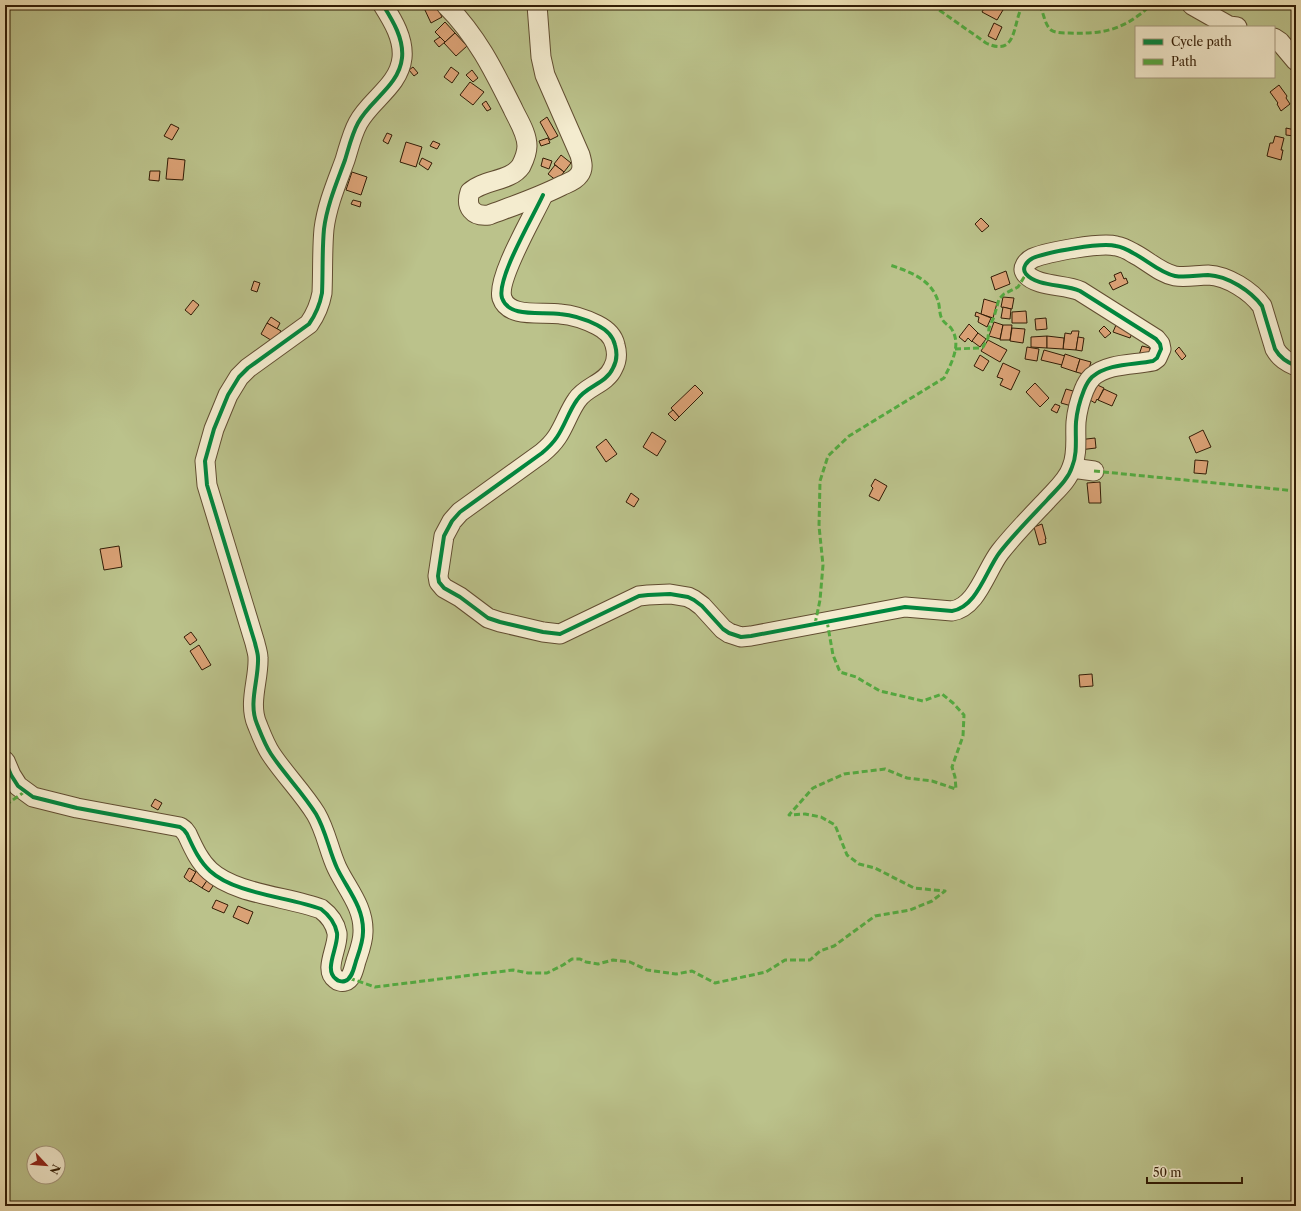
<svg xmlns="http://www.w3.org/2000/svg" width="1301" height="1211" viewBox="0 0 1301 1211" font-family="'Libre Caslon Text',serif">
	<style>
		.green { fill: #bbc28b; stroke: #766f48; fill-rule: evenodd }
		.building { fill: #daa175; stroke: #321c05 }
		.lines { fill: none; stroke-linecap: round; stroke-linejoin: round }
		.minor-casing { stroke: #614d31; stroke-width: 21 }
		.minor { stroke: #f4eccf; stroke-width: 19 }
		.quiet { stroke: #54a940; stroke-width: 3; stroke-dasharray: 6 3; stroke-linecap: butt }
		.cycleway-casing { stroke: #f4eccf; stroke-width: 6 }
		.cycleway { stroke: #00873e; stroke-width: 4 }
	</style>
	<rect width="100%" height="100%" fill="#eee1b5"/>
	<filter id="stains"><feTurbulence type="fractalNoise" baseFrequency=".005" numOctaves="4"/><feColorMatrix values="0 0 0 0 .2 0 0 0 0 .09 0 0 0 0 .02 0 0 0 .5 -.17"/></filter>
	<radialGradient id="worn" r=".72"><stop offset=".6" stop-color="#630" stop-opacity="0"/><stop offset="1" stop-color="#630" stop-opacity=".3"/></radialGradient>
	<path class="green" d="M5,5H1296V1206H5ZM1136,27H1274V77H1136ZM34,1153H58V1177H34Z"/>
	<g class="building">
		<path d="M431,5H436L442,17L431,23L424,8Z"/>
		<path d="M986,5H998L997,6L1003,10L997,20L982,12Z"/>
		<path d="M445,22L455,33L445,42L435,32Z"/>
		<path d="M994,23L1002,27L996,40L988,36Z"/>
		<path d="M455,33L467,46L456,56L444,43Z"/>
		<path d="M440,37L445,42L439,47L434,41Z"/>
		<path d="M413,67L418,73L414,76L409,70Z"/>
		<path d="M451,67L459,73L452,83L444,77Z"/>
		<path d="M472,70L478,78L473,82L466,75Z"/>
		<path d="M470,82L484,92L473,105L460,95Z"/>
		<path d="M1279,85L1287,96L1286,98L1290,104L1281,111L1277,104L1278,103L1270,92Z"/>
		<path d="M486,101L491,109L487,111L482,104Z"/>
		<path d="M547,117L558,136L550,140L540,122Z"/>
		<path d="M171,124L179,128L172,140L164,136Z"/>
		<path d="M1286,128L1295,130L1294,136L1286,135Z"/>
		<path d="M387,133L392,135L388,144L383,141Z"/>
		<path d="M1275,136L1284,138L1281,150H1283L1281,160L1267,156L1270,143H1273Z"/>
		<path d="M548,138L550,143L541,146L539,141Z"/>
		<path d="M433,141L440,144L437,149L430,146Z"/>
		<path d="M406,142L422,147L416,167L400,162Z"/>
		<path d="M561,155L571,163L564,172L554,164Z"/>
		<path d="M168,158L185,160L183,180L166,179Z"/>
		<path d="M422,158L432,163L428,170L419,164Z"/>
		<path d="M543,158L552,161L549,169L541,166Z"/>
		<path d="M555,165L564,172L557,181L548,174Z"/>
		<path d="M150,171H160L159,181L149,180Z"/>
		<path d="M352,172L367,177L361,195L346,190Z"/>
		<path d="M353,200L361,202L360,207L351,204Z"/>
		<path d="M981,218L989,226L982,232L975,224Z"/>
		<path d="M1006,271L1010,284L995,290L991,277Z"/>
		<path d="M1121,272L1124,279L1126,278L1128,283L1113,290L1109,283L1116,280L1114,275Z"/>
		<path d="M254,281L260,283L257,292L251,290Z"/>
		<path d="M1003,297L1014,298L1012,309L1001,307Z"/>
		<path d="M984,299L997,303L993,318L981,314Z"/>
		<path d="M193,300L199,305L191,315L185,310Z"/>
		<path d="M1003,307L1011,309L1010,319L1001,318Z"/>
		<path d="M1026,311L1027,323H1012V312Z"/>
		<path d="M976,312L991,318L987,327L978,322L979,317L975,316Z"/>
		<path d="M271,317L280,323L277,329L267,323Z"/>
		<path d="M1046,318L1047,329L1036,330L1035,319Z"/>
		<path d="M994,322L1003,325L1000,339L989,336Z"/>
		<path d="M267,323L281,331L274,342L261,334Z"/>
		<path d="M969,324L978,333L972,342L968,338L965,342L959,337Z"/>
		<path d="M1003,325H1012L1010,340H1000Z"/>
		<path d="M1116,325L1133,331L1130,338L1113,332Z"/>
		<path d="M1104,326L1111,333L1105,338L1099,331Z"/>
		<path d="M1012,328L1025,329L1023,343L1010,341Z"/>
		<path d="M1072,331H1079L1076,350L1063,349L1065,333L1071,334Z"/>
		<path d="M978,333L986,339L980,347L972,341Z"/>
		<path d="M1047,336V348L1031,347V337Z"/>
		<path d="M1047,336L1064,338L1063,349L1047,348Z"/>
		<path d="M1078,337L1084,338L1082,351L1076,350Z"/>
		<path d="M988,340L1007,350L1000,362L981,351Z"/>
		<path d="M1142,346L1150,348L1148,357L1139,355Z"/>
		<path d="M1027,347L1039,349L1037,361L1025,359Z"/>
		<path d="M1179,347L1186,356L1182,360L1175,351Z"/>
		<path d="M1044,350L1065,356L1062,365L1041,360Z"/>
		<path d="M1065,354L1080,359L1076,372L1061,367Z"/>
		<path d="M980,355L989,361L983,371L974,366Z"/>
		<path d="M1080,359L1091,362L1087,375L1076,372Z"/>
		<path d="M1003,363L1020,371L1011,390L1000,385L1003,379L997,377Z"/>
		<path d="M1035,383L1049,398L1040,407L1026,392Z"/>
		<path d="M1093,383L1104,388L1098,400L1097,399L1095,403L1085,397Z"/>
		<path d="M695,385L703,393L679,417L671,408Z"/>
		<path d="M1066,389L1080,393L1075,407L1061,403Z"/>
		<path d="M1104,389L1117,395L1112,406L1098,400Z"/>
		<path d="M1055,404L1060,406L1057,413L1051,410Z"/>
		<path d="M673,410L679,417L675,421L668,414Z"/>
		<path d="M1203,430L1211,447L1196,453L1189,437Z"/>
		<path d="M652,432L666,441L657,456L643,447Z"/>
		<path d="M1095,438L1096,448L1079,450L1078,440Z"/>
		<path d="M606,439L617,454L606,462L596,447Z"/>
		<path d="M1195,460L1208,461L1206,474L1194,473Z"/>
		<path d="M875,479L887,486L879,501L869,496L873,488L871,486Z"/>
		<path d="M1100,482L1101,503H1089L1087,483Z"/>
		<path d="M631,493L639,499L634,507L626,502Z"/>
		<path d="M1042,524L1046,539H1045L1046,543L1039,545L1034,527Z"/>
		<path d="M119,546L122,567L104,570L100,549Z"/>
		<path d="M191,632L197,640L190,645L184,637Z"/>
		<path d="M199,645L211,665L202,670L190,651Z"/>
		<path d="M1092,674L1093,686L1080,687L1079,675Z"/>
		<path d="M155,799L162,803L158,810L151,806Z"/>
		<path d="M189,868L196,872L190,882L184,877Z"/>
		<path d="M198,868L209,878L202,888L191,881Z"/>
		<path d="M208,879L215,883L209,892L202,888Z"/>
		<path d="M216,900L228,905L224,913L212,908Z"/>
		<path d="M238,906L253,912L248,924L233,917Z"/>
	</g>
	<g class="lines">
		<defs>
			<g id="minor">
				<path d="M446,5C477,36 494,71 513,109C518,120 527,133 527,146C527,152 524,160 521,166C510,182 484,179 470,192C465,207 473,217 489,215C513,206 537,198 561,186C567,183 575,181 579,175C584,169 582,162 580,155L545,75L541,57L537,5"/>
				<path d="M1192,5L1229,26L1237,27"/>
				<path d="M1274,38L1280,42L1296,61"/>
				<path d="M543,195C534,215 496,279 502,298C509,319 543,311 560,314C573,315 585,319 597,325C605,329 613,336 615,345C617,352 617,361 613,368C606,384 586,386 577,400C569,411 565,425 557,437C553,443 548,448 542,453L460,512L452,521L444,536L438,576L439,582L444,588L460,597L488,618L500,622L543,632L560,634L639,596L648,595L670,594L688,597L694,600L702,606L723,629L729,633L741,637L751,636L905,607L952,611C977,607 986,570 1000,552C1014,534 1031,517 1047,500C1056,490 1068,480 1072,467C1078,453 1075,437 1076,422C1077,411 1080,400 1084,390C1086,385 1088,381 1092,377C1108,363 1134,365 1153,361L1157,358L1161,349L1160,344L1156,339L1080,291C1065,284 1037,287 1026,274C1021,268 1027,261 1033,258C1048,252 1101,242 1116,246C1122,247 1128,250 1133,253C1147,260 1160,273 1175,276C1186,278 1198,275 1208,275C1228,276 1251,291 1262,306L1275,349C1280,358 1287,362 1296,366"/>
				<path d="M1072,468L1094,471"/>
				<path d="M5,761L11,775L18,786L33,797L77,808L180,827L184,830L187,834C193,847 199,861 210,871C235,894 289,897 321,909C329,915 335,923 337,933C339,946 323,970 336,979C338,981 342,982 345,981C352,979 354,968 356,961C359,952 363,942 363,932C364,907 347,889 337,868C329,851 326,831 316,814C303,793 285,775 271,754C265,745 261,734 257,724C248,703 259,679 258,658C258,653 256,648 255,643L207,485L205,461L214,429L228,395L239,377L248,368L309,324C316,314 320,304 322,293C323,272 322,250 324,229C327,205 337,182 345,160C349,147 352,134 358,123C370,100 399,86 402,58C404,39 393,21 383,5"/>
			</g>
		</defs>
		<use href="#minor" class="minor-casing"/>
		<use href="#minor" class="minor"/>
		<g class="quiet">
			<path d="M932,5L986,43C1018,58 1012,23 1023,5"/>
			<path d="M1039,5C1044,12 1044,24 1051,30C1055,33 1064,33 1069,33C1096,34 1117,32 1139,15C1143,12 1147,9 1150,5"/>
			<path d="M955,349L979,348L983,347L988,338L989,328L994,317L999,299L1004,294L1018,287L1026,274"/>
			<path d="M1094,471L1296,491"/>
			<path d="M815,624L820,600L823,565L819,526L820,481L828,456L849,436L944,378C952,362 962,344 951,328C948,325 944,323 942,319C939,314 940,306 938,301C931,279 910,272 890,265"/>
			<path d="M5,800L10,802L24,792"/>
			<path d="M349,978L375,987L513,970L528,973H547L563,965L572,959H580L586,962L598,964L613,960L630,962L647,970L676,974L692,971L715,983L766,972L785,960H810L820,951L834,946L875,916L910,910L932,901L945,891L914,888L875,868L859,864L847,855L835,825L821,817L805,814L789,815L813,788L844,774L885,769L907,778L932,781L956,789L955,777L952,767L963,736L964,715L953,703L942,694L923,701L880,691L856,677L840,672L833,655L827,621"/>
		</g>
		<defs>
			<g id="cycleway">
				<path d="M543,195C534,215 496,279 502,298C509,319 543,311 560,314C573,315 585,319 597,325C605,329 613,336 615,345C617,352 617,361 613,368C606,384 586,386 577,400C569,411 565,425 557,437C553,443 548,448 542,453L460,512L452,521L444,536L438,576L439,582L444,588L460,597L488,618L500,622L543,632L560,634L639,596L648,595L670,594L688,597L694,600L702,606L723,629L729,633L741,637L751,636L905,607L952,611C977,607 986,570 1000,552C1014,534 1031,517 1047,500C1056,490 1068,480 1072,467C1078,453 1075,437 1076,422C1077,411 1080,400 1084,390C1086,385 1088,381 1092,377C1108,363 1134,365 1153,361L1157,358L1161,349L1160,344L1156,339L1080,291C1065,284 1037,287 1026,274C1021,268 1027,261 1033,258C1048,252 1101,242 1116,246C1122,247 1128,250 1133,253C1147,260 1160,273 1175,276C1186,278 1198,275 1208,275C1228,276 1251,291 1262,306L1275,349C1280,358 1287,362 1296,366"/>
				<path d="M5,761L11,775L18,786L33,797L77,808L180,827L184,830L187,834C193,847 199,861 210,871C235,894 289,897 321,909C329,915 335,923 337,933C339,946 323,970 336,979C338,981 342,982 345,981C352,979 354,968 356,961C359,952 363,942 363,932C364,907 347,889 337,868C329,851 326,831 316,814C303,793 285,775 271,754C265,745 261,734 257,724C248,703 259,679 258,658C258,653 256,648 255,643L207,485L205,461L214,429L228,395L239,377L248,368L309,324C316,314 320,304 322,293C323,272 322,250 324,229C327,205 337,182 345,160C349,147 352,134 358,123C370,100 399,86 402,58C404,39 393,21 383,5"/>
			</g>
		</defs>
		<use href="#cycleway" class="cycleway-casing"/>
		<use href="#cycleway" class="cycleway"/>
	</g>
	<rect width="1301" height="1211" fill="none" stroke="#eee1b5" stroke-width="20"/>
	<rect x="6" y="6" width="1289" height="1199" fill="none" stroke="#321c05" stroke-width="2"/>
	<rect x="10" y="10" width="1281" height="1191" fill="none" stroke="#321c05"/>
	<rect x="1135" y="26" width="140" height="52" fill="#f4eccf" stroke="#a6997e"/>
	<rect x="1143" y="39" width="20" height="6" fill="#00873e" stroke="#a6997e"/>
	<text x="1171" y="46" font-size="12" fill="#321c05">Cycle path</text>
	<rect x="1143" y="59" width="20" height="6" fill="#54a940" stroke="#a6997e"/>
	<text x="1171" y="66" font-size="12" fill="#321c05">Path</text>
	<g transform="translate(46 1165) rotate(116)"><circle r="19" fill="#f4eccf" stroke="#a6997e"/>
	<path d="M0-3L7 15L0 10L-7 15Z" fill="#8f2418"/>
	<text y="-6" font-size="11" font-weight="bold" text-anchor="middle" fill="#321c05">N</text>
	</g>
	<path d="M1147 1177v6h95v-6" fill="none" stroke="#321c05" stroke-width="2"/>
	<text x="1153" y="1177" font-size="12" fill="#321c05" stroke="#f4eccf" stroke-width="3" paint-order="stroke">50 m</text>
	<rect width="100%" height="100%" filter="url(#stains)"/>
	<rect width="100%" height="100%" fill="url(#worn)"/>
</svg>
